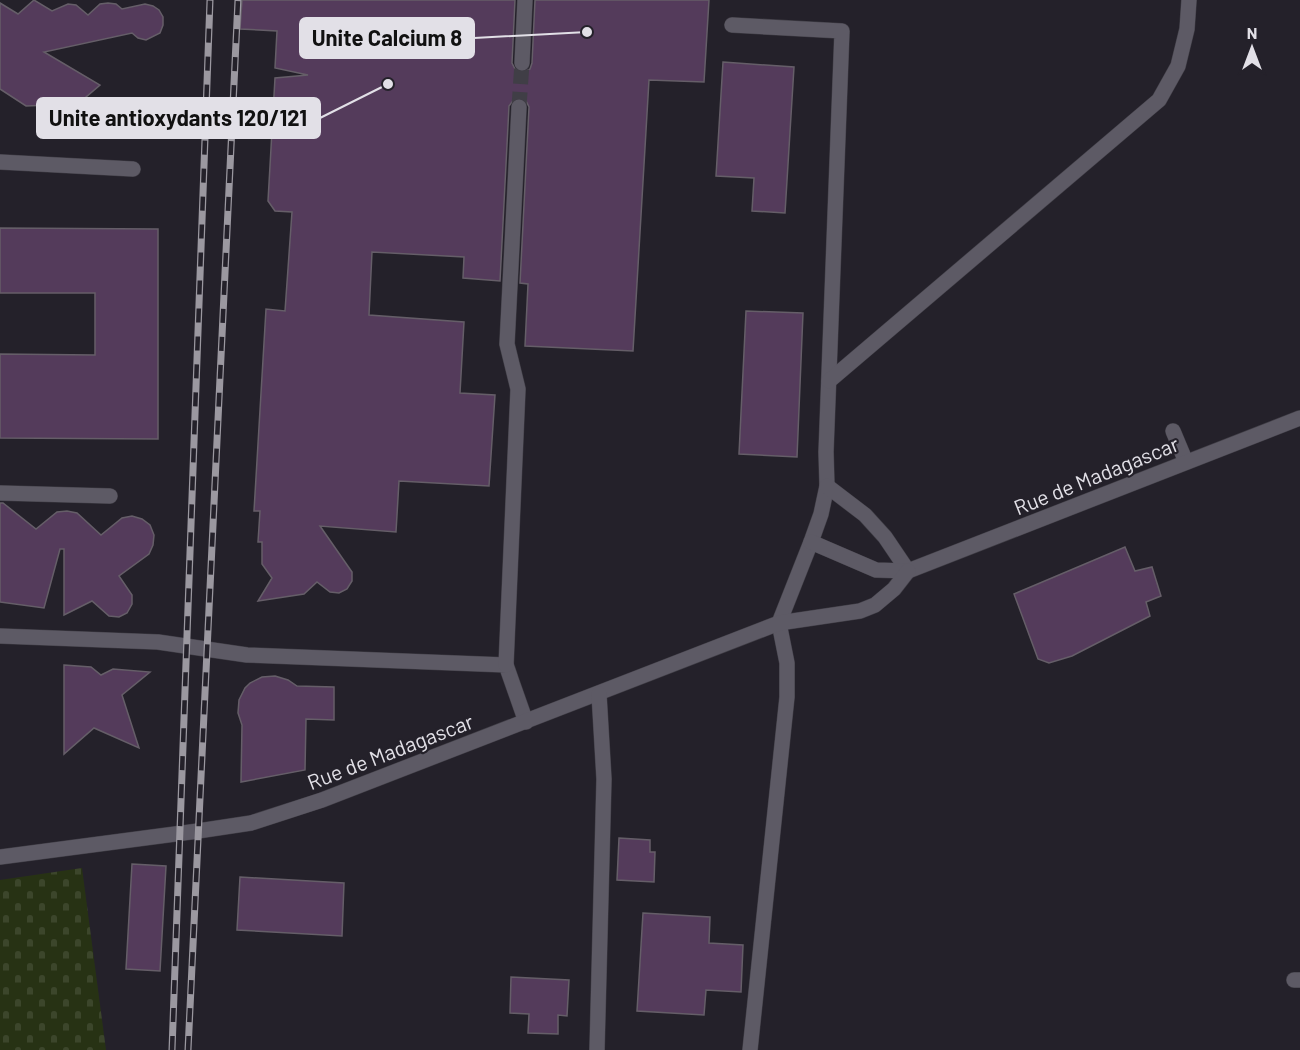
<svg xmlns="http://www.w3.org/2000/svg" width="1300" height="1050" viewBox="0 0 1300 1050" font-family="Barlow,sans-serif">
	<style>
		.cemetery { fill: url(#cemetery-stones) }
		.building { fill: #543b5b; stroke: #655e68; stroke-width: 1.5 }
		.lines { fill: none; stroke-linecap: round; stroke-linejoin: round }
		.minor-tunnel { stroke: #403e46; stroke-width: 15; stroke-dasharray: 15 8; stroke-linecap: butt }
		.minor-casing { stroke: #403e46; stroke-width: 16 }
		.minor { stroke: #5d5a65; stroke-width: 15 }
		.rail-casing { stroke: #9b98a0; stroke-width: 7 }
		.rail { stroke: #24212a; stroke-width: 4.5; stroke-dasharray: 14; stroke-linecap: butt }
		.labels { text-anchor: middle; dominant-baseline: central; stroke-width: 4.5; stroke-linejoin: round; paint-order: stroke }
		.street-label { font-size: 21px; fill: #e2e0e7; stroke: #24212a }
		.leader { fill: none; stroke: #e2e0e7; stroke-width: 2 }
		.callout-dot { fill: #e2e0e7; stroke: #24212a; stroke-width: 2 }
		.callout { fill: #e2e0e7; stroke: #e2e0e7; stroke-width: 2 }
		.callout-label { font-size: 22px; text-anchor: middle; font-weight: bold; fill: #111 }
	</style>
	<defs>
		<pattern id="cemetery-stones" width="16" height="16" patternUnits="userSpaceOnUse" patternTransform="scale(1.5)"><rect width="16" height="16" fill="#273214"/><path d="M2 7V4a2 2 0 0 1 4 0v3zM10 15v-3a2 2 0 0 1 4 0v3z" fill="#3c462b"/></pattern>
	</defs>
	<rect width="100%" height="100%" fill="#24212a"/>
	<path class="cemetery" d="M82,868L106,1050H0V880Z"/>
	<g class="building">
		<path d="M34,0L52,11L68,4L76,5L88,15L100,4L108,3L116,4L122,9L145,4L153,6L159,10L163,17V25L160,33L146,40L138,38L132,33L44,52L100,85L66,114L50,105L26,106L0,89V3L18,14Z"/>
		<path d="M242,0H515L512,63L516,71L522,73L530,69L532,63L535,0H709L704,82L649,80L633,351L525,346L528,284L520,283L529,107L525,99L515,98L509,106L500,281L463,278L464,257L372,252L369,315L464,322L460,393L495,395L489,486L399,481L396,532L320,526L352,572V581L347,589L339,593L330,592L317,582L304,594L258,601L272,578L262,564V542H258L260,511H254L266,309L285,311L292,212L275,211L268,201L275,78L308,75L275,68L277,31L240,29Z"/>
		<path d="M723,62L794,67L785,213L752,211L754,178L716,176Z"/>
		<path d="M0,228L158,229V439L0,438V354L95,355V293H0Z"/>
		<path d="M746,311L803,313L797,457L739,454Z"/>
		<path d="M0,503H3L36,529L57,512L67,511L77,513L101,535L122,518L132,516L142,519L150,525L154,535L153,545L149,554L119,576L132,595V604L127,613L119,617L109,616L92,601L64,615V549H60L44,608L0,602Z"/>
		<path d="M1125,547L1135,571L1152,567L1161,596L1146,602L1150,616L1072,656L1049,663L1038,659L1014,594Z"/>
		<path d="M64,665L91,667L101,675L113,669L150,672L122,695L139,748L94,728L64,754Z"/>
		<path d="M275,676L288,680L297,686L334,687V720L306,719L305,770L241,782L242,725L238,713L239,700L245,688L250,683L262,677Z"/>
		<path d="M619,838L650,840V852H655L654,882L617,880Z"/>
		<path d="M132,864L166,866L160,971L126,969Z"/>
		<path d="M240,877L344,883L342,936L237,930Z"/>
		<path d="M643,913L710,917L709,943L743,945L741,992L706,990L704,1015L637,1011Z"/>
		<path d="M511,977L569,980L567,1016L558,1015V1034L528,1033L529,1014L510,1013Z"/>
	</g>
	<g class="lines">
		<path class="minor-tunnel" d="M519,107L522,63"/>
		<defs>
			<g id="minor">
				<path d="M732,25L842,31L826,452L827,486L821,514L811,542L779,623L787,663V697L750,1050"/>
				<path d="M522,63L525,0"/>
				<path d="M0,162L133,169"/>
				<path d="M829,381L1159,100L1178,66L1187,29L1189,0"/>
				<path d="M1173,431L1186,462"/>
				<path d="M827,486L865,515L885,537L908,571"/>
				<path d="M0,493L110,496"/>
				<path d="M811,542L876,570L908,571L1300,418"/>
				<path d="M0,636L158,642L247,655L506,665L526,722"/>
				<path d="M506,665L518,389L507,344L519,107"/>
				<path d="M0,857L198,831L251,823L322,800L779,623L860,611L875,605L894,589L908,571"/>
				<path d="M1294,980H1300"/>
				<path d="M597,1050L604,779L599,694"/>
			</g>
		</defs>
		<use href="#minor" class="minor-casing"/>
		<use href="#minor" class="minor"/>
		<defs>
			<g id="rail">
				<path d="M172,1050L210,0"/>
				<path d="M188,1050L238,0"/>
			</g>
		</defs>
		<use href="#rail" class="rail-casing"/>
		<use href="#rail" class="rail"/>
	</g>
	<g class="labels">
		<g class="street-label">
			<text transform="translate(1096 475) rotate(-22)">Rue de Madagascar</text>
			<text transform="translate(390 751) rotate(-21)">Rue de Madagascar</text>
		</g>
	</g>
	<path class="leader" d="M587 32L474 38M388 84L320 118"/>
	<g class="callout-dot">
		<circle cx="587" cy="32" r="6"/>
		<circle cx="388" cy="84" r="6"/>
	</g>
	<g class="callout">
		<rect x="300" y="18" width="174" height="40" rx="6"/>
		<rect x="37" y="98" width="283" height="40" rx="6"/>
	</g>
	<g class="callout-label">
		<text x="387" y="46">Unite Calcium 8</text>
		<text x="178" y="126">Unite antioxydants 120/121</text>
	</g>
	<g transform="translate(1252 48)" stroke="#24212a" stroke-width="4.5" paint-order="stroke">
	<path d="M0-4.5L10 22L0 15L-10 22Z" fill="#e2e0e7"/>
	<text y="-9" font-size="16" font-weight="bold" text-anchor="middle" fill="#e2e0e7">N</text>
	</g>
</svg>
